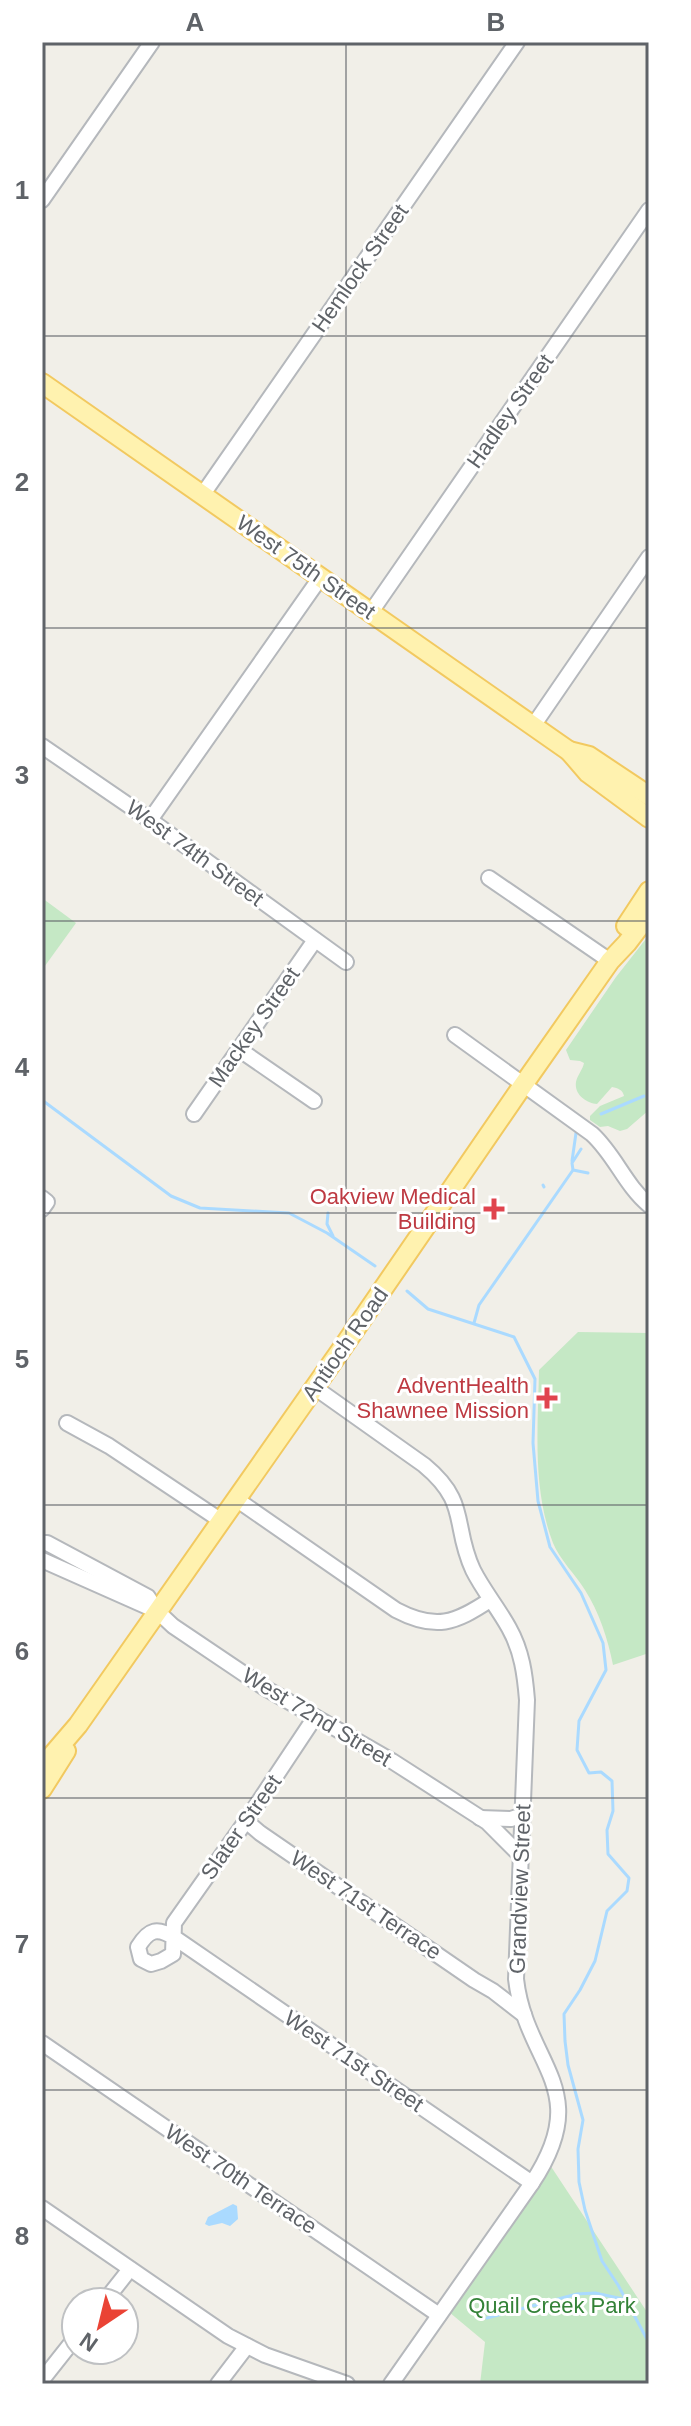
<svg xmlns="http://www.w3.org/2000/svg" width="691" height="2426" viewBox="0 0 691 2426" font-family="Helvetica,sans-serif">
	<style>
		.green { fill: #c5e8c5 }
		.water { fill: #aadaff }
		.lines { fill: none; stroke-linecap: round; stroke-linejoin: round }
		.stream { stroke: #aadaff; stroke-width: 3 }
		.minor-casing { stroke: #b5b8bc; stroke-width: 18 }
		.major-casing { stroke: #f2c960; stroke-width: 22 }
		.minor { stroke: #fff; stroke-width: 14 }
		.major { stroke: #fff2af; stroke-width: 18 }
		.grid { fill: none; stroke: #5f6368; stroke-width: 2; stroke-opacity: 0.55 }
		.health-dot { fill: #e0444e; stroke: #fff; stroke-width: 3 }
		.labels { text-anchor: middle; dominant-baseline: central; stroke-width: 6; stroke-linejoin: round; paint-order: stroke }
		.street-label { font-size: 22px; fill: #5f6368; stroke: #fff }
		.health-label { font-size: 22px; fill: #be3a42; stroke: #fff; text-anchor: end }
		.park-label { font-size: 22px; fill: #348238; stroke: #fff }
		.neatline { fill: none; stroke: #5f6368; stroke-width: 3 }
		.grid-label { font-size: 26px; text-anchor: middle; font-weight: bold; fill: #5f6368 }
	</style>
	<rect width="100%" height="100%" fill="#f1efe8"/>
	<g class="green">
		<path d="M42,898L76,923L42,970Z"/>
		<path d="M649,935V1110L627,1129L620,1131L608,1126L600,1127L590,1120V1116L600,1106L624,1096C623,1090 618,1088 612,1087L597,1104C587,1103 574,1095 576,1082C577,1076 583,1069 584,1063L580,1061L570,1060L566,1050L616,977Z"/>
		<path d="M578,1332L649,1333V1653L613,1665C608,1639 599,1612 585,1590C575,1574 560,1560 553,1543C532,1489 538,1427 539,1370Z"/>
		<path d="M550,2165L649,2315V2384H480L485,2342L449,2312Z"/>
	</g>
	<path class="water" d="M233,2204L237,2206L238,2219L230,2226L222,2223L209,2226L205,2224L208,2217Z"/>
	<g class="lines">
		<g class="stream">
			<path d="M42,1100L171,1196L200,1208L289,1213L327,1233L375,1266"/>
			<path d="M601,1114L644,1096"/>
			<path d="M572,1161L576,1133"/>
			<path d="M573,1170L588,1173"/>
			<path d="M543,1185L544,1187"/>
			<path d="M328,1213L327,1224L333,1236"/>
			<path d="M407,1291L428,1309L514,1337L535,1379L533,1443L538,1501L550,1547L581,1593L603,1643L606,1670L579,1721L577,1750L589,1773L601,1772L612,1781L613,1811L607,1830L608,1854L629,1878L627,1891L607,1911L595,1961L580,1990L564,2014L565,2041L568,2065L583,2120L578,2149L579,2182L585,2210L602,2261L618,2285L649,2343"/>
			<path d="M474,1323L479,1305L573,1170L572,1163L581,1149"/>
			<path d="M487,2318L577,2294L595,2293L623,2299"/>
		</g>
		<defs>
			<g id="minor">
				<path d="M42,200L152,42"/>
				<path d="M203,494L517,42"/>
				<path d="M371,612L649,210"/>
				<path d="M533,726L649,557"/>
				<path d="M42,746L150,820L346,962"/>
				<path d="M150,820L320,578"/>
				<path d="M489,878L610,961"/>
				<path d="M455,1035L592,1134C615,1155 625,1185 649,1205"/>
				<path d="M240,1050L314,1101"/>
				<path d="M194,1114L315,940"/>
				<path d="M42,1198L47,1202L42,1209"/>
				<path d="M314,1387L424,1465C470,1503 452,1525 473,1570C483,1590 498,1608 509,1628C522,1651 525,1675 527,1700L516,1979C526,2066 595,2088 532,2183L391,2384"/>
				<path d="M67,1423L109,1446L220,1520"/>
				<path d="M236,1499L396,1610C436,1631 455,1623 490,1600"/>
				<path d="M42,1543H47L148,1597L157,1611L173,1626L265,1688L392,1761L487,1822L519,1854"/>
				<path d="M42,1560L157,1611"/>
				<path d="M315,1717L246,1821L174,1923L173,1954L161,1961L151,1964L141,1959L138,1947C149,1929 157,1927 175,1938L532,2183"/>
				<path d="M480,1818L511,1819L523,1815"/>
				<path d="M246,1821L260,1833L474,1980L493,1991L524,2015"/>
				<path d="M42,2043L439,2315"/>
				<path d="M42,2208L228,2336L265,2355L347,2384"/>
				<path d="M104,2302L130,2269"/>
				<path d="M42,2380L76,2337"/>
				<path d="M218,2384L247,2346"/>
			</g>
			<g id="major">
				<path d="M42,383L569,751L588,773L649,818"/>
				<path d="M569,751L589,756L649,796"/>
				<path d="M626,926L649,891"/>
				<path d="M42,1767L78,1725L343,1347L523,1085L610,961L627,943L649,914"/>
				<path d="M42,1789L66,1751"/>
			</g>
		</defs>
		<use href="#minor" class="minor-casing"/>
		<use href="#major" class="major-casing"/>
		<use href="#minor" class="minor"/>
		<use href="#major" class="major"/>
	</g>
	<path class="grid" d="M346,42V2384M42,336H649M42,628H649M42,921H649M42,1213H649M42,1505H649M42,1798H649M42,2090H649"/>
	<g class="health-dot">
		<path d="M490 1197h8v8h8v8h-8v8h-8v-8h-8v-8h8z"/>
		<path d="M543 1386h8v8h8v8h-8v8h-8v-8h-8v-8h8z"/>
	</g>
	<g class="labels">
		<g class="street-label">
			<text transform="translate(360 268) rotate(-55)">Hemlock Street</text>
			<text transform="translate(510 411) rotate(-55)">Hadley Street</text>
			<text transform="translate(306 567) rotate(35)">West 75th Street</text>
			<text transform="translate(195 853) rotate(36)">West 74th Street</text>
			<text transform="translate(254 1027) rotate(-55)">Mackey Street</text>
			<text transform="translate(345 1344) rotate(-55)">Antioch Road</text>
			<text transform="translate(317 1717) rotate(31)">West 72nd Street</text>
			<text transform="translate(241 1827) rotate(-55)">Slater Street</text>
			<text transform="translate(520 1889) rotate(-88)">Grandview Street</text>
			<text transform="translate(366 1905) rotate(34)">West 71st Terrace</text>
			<text transform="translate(354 2061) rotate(34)">West 71st Street</text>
			<text transform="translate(241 2179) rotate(34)">West 70th Terrace</text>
		</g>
		<g class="health-label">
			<text x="476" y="1196">Oakview Medical<tspan x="476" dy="25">Building</tspan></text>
			<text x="529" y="1385">AdventHealth<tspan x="529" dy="25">Shawnee Mission</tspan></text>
		</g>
		<g class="park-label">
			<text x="552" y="2305">Quail Creek Park</text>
		</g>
	</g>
	<rect width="691" height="2426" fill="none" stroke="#ffffff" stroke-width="88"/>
	<g transform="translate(100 2326) rotate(215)"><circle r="38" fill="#ffffff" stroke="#bfc1c3" stroke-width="2"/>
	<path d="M0-6L14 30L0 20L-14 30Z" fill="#ea4335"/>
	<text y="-12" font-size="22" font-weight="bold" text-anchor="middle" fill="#5f6368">N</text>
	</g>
	<rect x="44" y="44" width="603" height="2338" class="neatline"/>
	<g class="grid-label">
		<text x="195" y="31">A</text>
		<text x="496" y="31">B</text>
		<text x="22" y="199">1</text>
		<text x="22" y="491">2</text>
		<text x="22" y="784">3</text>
		<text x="22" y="1076">4</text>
		<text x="22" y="1368">5</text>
		<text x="22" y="1660">6</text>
		<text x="22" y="1953">7</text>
		<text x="22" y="2245">8</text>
	</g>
</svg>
